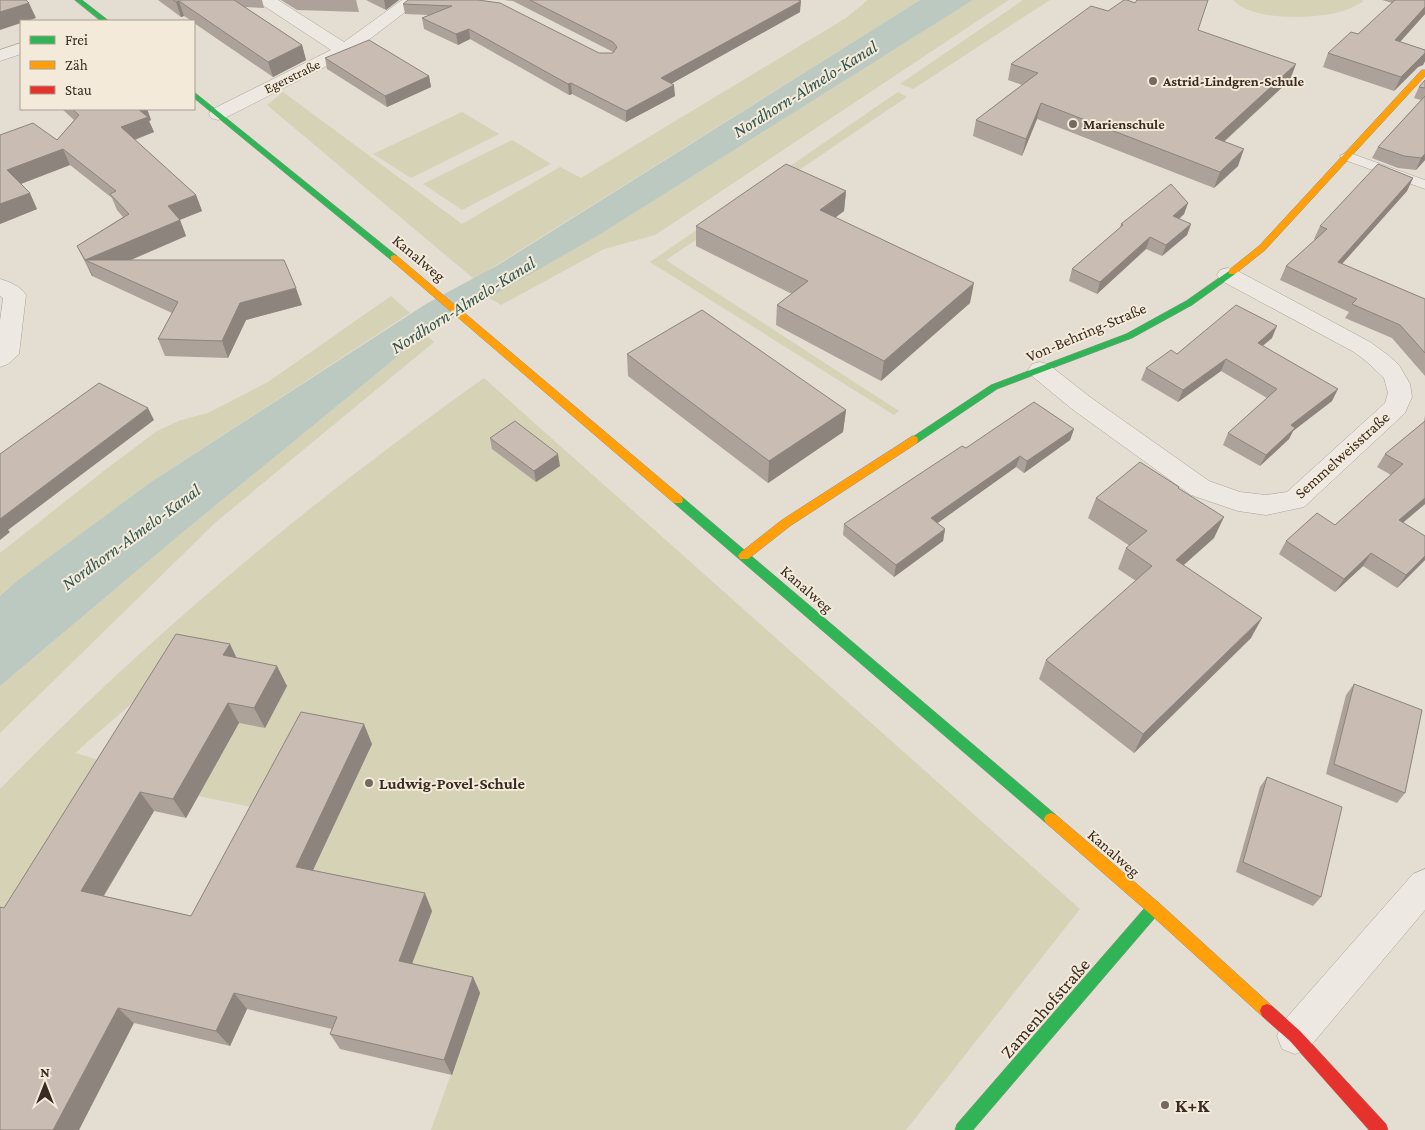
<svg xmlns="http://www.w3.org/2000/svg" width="1425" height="1130" viewBox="0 0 1425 1130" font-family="'Crimson Pro',serif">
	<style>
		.green { fill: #d5d2b5 }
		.water { fill: #bbc9c0 }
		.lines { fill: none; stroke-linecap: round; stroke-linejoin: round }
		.lane-casing { stroke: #aaa39a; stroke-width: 1 }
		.street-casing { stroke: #aaa39a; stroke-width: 1 }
		.fast-casing { stroke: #99928a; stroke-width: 1 }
		.slow-casing { stroke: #99928a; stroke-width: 1 }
		.jam-casing { stroke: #99928a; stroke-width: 1 }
		.lane { fill: #ede9e2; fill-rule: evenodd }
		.street { fill: #ede9e2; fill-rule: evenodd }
		.fast { fill: #30b455; fill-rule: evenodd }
		.slow { fill: #ff9f0a; fill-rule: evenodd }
		.jam { fill: #e5322d; fill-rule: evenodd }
		.wall { fill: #aca29a }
		.shaded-wall { fill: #8c847d }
		.building { fill: #c8bcb3; stroke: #8c847d }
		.poi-dot { fill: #756960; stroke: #f4ead9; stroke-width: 2 }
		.labels { text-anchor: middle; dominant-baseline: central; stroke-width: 4; stroke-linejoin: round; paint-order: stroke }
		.far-street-label { font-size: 14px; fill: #392b22; stroke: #f4ead9 }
		.far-poi-label { font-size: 14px; font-weight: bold; fill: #392b22; stroke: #f4ead9; text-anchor: start }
		.street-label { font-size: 16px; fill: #392b22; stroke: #f4ead9 }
		.poi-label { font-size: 16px; font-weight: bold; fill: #392b22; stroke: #f4ead9; text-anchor: start }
		.water-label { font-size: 18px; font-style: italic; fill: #325752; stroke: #f4ead9 }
		.near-street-label { font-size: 19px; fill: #392b22; stroke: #f4ead9 }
		.near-poi-label { font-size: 19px; font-weight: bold; fill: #392b22; stroke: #f4ead9; text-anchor: start }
	</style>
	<rect width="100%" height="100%" fill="#e4ddd2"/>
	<g class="green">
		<path d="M868,0H920L474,279L267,105L283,92L462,224L560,167L581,178L846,18Z"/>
		<path d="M973,0H1009L655,235L604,249L501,305L488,297L599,235Z"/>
		<path d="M1023,0H1050L913,89L900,84Z"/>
		<path d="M1233,0H1361L1364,1C1357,5 1350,9 1343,11C1316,19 1254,22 1233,0Z"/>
		<path d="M898,92L907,97L666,260L899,411L894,415L650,262Z"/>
		<path d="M462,112L499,134L411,178L373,154Z"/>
		<path d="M512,140L551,164L462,210L423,184Z"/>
		<path d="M391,296L410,313L151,482L18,580L0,596V553L105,470L157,431L181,420L208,413L268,382Z"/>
		<path d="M425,334L434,342L216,522L0,733V686L183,532Z"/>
		<path d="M484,378L1080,909L906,1130H431L480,993L315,968L270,811L179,792L222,754L239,723L265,728L187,655L75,753L119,766L0,920V789C147,637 312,500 484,378Z"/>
	</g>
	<path class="water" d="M920,0H973L599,235L425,334L183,532L0,686V596L18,580L151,482L426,304L498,265Z"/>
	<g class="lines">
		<defs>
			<path id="lane" d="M1347,152L1425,180V189L1342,159L1340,156Z"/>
			<g id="street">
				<path d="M259,0H278L344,42L402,0H421L350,54L225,118L218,120L211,118L209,114L211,110L331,50L261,4Z"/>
				<path d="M21,43V54L0,61V50Z"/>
				<path d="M1228,268L1236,270L1370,342L1388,355L1399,365L1410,384L1412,397L1405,413L1304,507L1266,515L1238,511L1191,495L1072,409L1032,376L1028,370L1032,364L1040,362L1048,364L1090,397L1209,481L1240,492L1266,495L1287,492L1385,403L1388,393L1384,378L1366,361L1354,352L1220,280L1217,275L1220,270Z"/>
				<path d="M0,279C10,282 20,286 26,295L19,354L8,364L0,367V321L3,298L0,296Z"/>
				<path d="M1425,869V910L1308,1049L1295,1054L1282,1049L1277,1036L1282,1023L1413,874Z"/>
			</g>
			<g id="fast">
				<path d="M75,0H82L109,21H101Z"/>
				<path d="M194,92L397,256V260H391L194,98Z"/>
				<path d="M1232,269L1235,270V274L1192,305L1132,338L997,389L917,443L913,444L908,440L991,385L1126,334L1186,301Z"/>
				<path d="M678,496L682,497L1056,815L1058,819L1056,823L1051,825L1046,823L674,503L673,500Z"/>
				<path d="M1154,901L1159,903L1161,908L1159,913L973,1130H955L957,1124L1149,903Z"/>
			</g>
			<g id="slow">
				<path d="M1422,70H1425V76L1265,250L1235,274H1229V270L1259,246Z"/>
				<path d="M394,255L397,256L682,497L683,500L682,503H674L391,260V256Z"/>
				<path d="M913,436L917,437L918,440L917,443L790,526L748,559H740L738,556L740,553L782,520Z"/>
				<path d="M1051,813L1056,815L1159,903L1272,1006L1274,1011L1272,1016L1267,1018L1262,1016L1149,913L1046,823L1044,819L1046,815Z"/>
			</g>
			<path id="jam" d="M1267,1004L1272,1006L1300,1031L1386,1124L1388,1130H1369L1290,1041L1262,1016L1260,1011L1262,1006Z"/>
		</defs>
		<use href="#lane" class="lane-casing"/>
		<use href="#street" class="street-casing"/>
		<use href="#fast" class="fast-casing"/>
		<use href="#slow" class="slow-casing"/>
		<use href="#jam" class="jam-casing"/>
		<use href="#lane" class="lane"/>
		<use href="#street" class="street"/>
		<use href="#fast" class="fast"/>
		<use href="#slow" class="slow"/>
		<use href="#jam" class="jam"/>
	</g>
	<g class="wall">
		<path d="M158,0H262L264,8L245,7L302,45L306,60L273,77L194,23V21H192L184,16L181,17Z"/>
		<path d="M281,0H356L359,12L297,10Z"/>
		<path d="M366,0H399L386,10Z"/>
		<path d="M478,0L599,53H613V52L513,1L504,0H798L800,12L672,83L675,96L626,122L572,94L569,95L470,39L458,45L424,29L422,18L429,15L405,14L403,4Z"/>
		<path d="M1382,0H1425V14L1400,42L1425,50V61L1423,65L1418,67L1394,91L1323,67L1328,53L1358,34L1392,3Z"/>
		<path d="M1108,11L1198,31L1290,80L1224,142L1238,166L1214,188L1037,119L1022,156L973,136L976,120L1022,85L1008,80L1011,64Z"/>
		<path d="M325,58L429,76L431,87L387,107L327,69Z"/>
		<path d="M1425,80V160L1416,170L1398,168L1372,158L1378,147L1421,100L1414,98L1419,87Z"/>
		<path d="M62,109H147L151,120L149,121L154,132L135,140L196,195L202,211L180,220L186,236L131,260L302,305L246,320L228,358L165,356L158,339L172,313L92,276L77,246L123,217L117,210L112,198L70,165L21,184L37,209L0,224V135L57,140L74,120Z"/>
		<path d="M1413,178L1407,191L1342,264L1425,299V376L1392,338L1345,318L1349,312L1280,280L1286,266L1315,240L1314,239L1320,226Z"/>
		<path d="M846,191L844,211L835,218L970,303L881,381L776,325L777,305L792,294L696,246V226Z"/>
		<path d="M1188,203L1184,214L1179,219L1191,224L1187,235L1162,256L1146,249L1097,294L1069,281L1072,269L1120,228L1121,224Z"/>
		<path d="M1272,338L1262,346L1332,401L1293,431L1289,439L1260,466L1223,445L1228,433L1267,398L1221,371L1178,402L1141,380L1146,368L1177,354Z"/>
		<path d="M627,354L846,410L843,432L768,483L628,376Z"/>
		<path d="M1425,415V504L1403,523L1425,536V560L1397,588L1363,566L1335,592L1279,554L1286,541L1335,525L1391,475L1377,467L1385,454L1424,422Z"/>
		<path d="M1074,429L1070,440L1024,473L1016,467L937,523L945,529L943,541L894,577L843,535L844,524L966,448Z"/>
		<path d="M490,438L560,466L536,482L492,449Z"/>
		<path d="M1179,489L1214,538L1183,565L1251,638L1134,753L1039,679L1046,660L1136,581L1118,569L1126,548L1130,546L1088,518L1096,498Z"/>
		<path d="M237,658L287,686L265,728L239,723L186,818L154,811L104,896L191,916L372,744L313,870L432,911L412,963L473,977L480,993L452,1075L340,1049L330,1034L332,1029L247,1009L230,1046L134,1023L4,908Z"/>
		<path d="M1354,684L1405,793L1397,803L1326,774L1346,695Z"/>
		<path d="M1267,777L1321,897L1313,906L1236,872L1260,787Z"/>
	</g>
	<g class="shaded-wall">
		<path d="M384,0H399L386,10Z"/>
		<path d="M179,1L184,16L181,17L176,2Z"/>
		<path d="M801,1L800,12L662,89L661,78Z"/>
		<path d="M29,3L36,18L27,21H21V23L0,30V12Z"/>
		<path d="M1425,7V14L1389,54L1395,40Z"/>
		<path d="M469,29L470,39L458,45L456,34Z"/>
		<path d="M302,45L306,60L273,77L268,62Z"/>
		<path d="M1424,53H1425V61L1423,65L1418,67L1394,91L1401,77Z"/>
		<path d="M1296,64L1290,80L1209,155L1215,138Z"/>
		<path d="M429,76L431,87L387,107L385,96Z"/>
		<path d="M571,83L572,94L569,95L568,84Z"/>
		<path d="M674,85L675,96L626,122V111Z"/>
		<path d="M1041,103L1037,119L1022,156L1026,139Z"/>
		<path d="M137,109H147L151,120L149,121L154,132L128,142L121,127Z"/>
		<path d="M63,149L70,165L15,186L7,170Z"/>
		<path d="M1244,149L1238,166L1214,188L1220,172Z"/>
		<path d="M1425,154V160L1416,170L1421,158Z"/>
		<path d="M1413,178L1407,191L1332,275L1338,262Z"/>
		<path d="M846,191L844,211L818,230L820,210Z"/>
		<path d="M30,193L37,209L0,224V204Z"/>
		<path d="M196,195L202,211L174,222L168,206Z"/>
		<path d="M1188,203L1184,214L1169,228L1173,216Z"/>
		<path d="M180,220L186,236L107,270L85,260L93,276H92L85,260Z"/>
		<path d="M1191,224L1187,235L1162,256L1166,245Z"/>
		<path d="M1150,237L1146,249L1097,294L1100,282Z"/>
		<path d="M974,283L970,303L881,381L884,361Z"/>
		<path d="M296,288L302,305L246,320L228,358L222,341L240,303Z"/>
		<path d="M1277,326L1272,338L1252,355L1258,343Z"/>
		<path d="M1226,359L1221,371L1178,402L1183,390Z"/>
		<path d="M1338,389L1332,401L1293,431L1289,439L1260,466L1266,455L1291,425Z"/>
		<path d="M148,408L154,420L8,530L10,532L0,540V519Z"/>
		<path d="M846,410L843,432L768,483L769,461Z"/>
		<path d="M1074,429L1070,440L1024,473L1027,461Z"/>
		<path d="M558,454L560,466L536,482L534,471Z"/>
		<path d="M1020,456L1016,467L928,530L931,518Z"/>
		<path d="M1425,498V504L1390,533L1399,520Z"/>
		<path d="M1224,517L1214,538L1167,580L1176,560Z"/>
		<path d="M945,529L943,541L894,577L896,565Z"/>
		<path d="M1371,553L1363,566L1335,592L1344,579Z"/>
		<path d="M1425,556V560L1397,588L1406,575Z"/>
		<path d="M1262,618L1251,638L1134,753L1143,734Z"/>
		<path d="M230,644L240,665L223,655Z"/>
		<path d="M277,666L287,686L265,728L254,708Z"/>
		<path d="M228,703L239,723L186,818L173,799Z"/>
		<path d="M364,724L372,744L306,885L296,867Z"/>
		<path d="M140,792L154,811L96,908L81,891Z"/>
		<path d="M425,893L432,911L407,977L399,961Z"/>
		<path d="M473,977L480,993L452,1075L444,1060Z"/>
		<path d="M234,993L247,1009L230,1046L216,1031Z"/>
		<path d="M118,1008L134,1023L79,1130H53Z"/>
	</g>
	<g class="building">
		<path d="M0,0H26L29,3L0,12Z"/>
		<path d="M173,0H234L302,45L268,62L179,1L176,2Z"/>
		<path d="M408,0H478L500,3L599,53H613L617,47L613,42L530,0H798L801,1L661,78L674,85L626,111L571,83L568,84L469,29L456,34L422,18L452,6L403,4Z"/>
		<path d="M1124,0H1127L1135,3L1137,0H1208L1198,30L1296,64L1215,138L1244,149L1220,172L1041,103L1026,139L976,120L1038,73L1011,64L1091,6L1108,11Z"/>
		<path d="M1395,0H1425V7L1395,40L1425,50V53L1401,77L1328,53L1351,32L1358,34Z"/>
		<path d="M369,40L429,76L385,96L325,58Z"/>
		<path d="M1425,80V88L1419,87Z"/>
		<path d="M1425,96V154L1421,158L1404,156L1378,147Z"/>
		<path d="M72,109H138L148,117L121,127L196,195L168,206L180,220L85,260L77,246L129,214L110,194L116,191L63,149L7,170L30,193L0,204V135L33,123L57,140L79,115Z"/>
		<path d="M786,164L846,191L820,210L974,283L884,361L777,305L808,281L696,226Z"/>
		<path d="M1378,164L1413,178L1338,262L1425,299V353L1400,325L1352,304L1357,299L1286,266L1327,229L1320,226Z"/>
		<path d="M1171,184L1188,203L1173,216L1191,224L1166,245L1150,237L1100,282L1072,269L1123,225L1121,224Z"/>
		<path d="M85,260H284L296,288L240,303L222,341L158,339L178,302Z"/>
		<path d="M1236,305L1277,326L1258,343L1338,389L1291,425L1295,428L1266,455L1228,433L1277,389L1226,359L1183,390L1146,368L1171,350L1177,354Z"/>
		<path d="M702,310L846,410L769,461L627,354Z"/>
		<path d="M99,383L148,408L0,519V454Z"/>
		<path d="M1034,402L1074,429L1027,461L1020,456L931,518L945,529L896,565L844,524L962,446L966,448Z"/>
		<path d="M515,421L558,454L534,471L490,438Z"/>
		<path d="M1425,421V498L1399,520L1425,536V556L1406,575L1371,553L1344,579L1286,541L1317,513L1335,525L1403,464L1385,454Z"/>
		<path d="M1140,462L1179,487L1178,488L1224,517L1176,560L1262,618L1143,734L1046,660L1152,566L1126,548L1147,531L1096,498Z"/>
		<path d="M176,634L230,644L223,655L277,666L254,708L228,703L173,799L140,792L81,891L191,916L301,712L364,724L296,867L425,893L399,961L473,977L444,1060L330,1034L337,1017L234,993L216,1031L118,1008L53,1130H0V907L4,908Z"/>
		<path d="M1354,684L1422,710L1405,793L1334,764Z"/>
		<path d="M1267,777L1342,807L1321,897L1243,862Z"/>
	</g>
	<g class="poi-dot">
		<circle cx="1153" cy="81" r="5"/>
		<circle cx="1073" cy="124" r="5"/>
		<circle cx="369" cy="783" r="5"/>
		<circle cx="1165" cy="1105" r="5"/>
	</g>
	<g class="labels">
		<g class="far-street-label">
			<text transform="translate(292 76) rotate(-26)">Egerstraße</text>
		</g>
		<g class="far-poi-label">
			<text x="1163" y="81">Astrid-Lindgren-Schule</text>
			<text x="1083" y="124">Marienschule</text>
		</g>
		<g class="street-label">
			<text transform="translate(419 258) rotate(40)">Kanalweg</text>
			<text transform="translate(1086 332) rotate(-23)">Von-Behring-Straße</text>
			<text transform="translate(1342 455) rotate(-42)">Semmelweisstraße</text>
			<text transform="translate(807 589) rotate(41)">Kanalweg</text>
			<text transform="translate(1114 853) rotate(41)">Kanalweg</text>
		</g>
		<g class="poi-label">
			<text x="379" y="783">Ludwig-Povel-Schule</text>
		</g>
		<g class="water-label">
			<text transform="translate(805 89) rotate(-32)">Nordhorn-Almelo-Kanal</text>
			<text transform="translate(463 305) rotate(-32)">Nordhorn-Almelo-Kanal</text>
			<text transform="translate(131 537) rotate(-36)">Nordhorn-Almelo-Kanal</text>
		</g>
		<g class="near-street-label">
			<text transform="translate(1045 1008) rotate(-49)">Zamenhofstraße</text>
		</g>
		<g class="near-poi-label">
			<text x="1175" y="1105">K+K</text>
		</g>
	</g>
	<rect x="20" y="20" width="175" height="90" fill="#f4ead9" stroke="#a99e90"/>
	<rect x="30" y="36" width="25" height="8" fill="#30b455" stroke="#a99e90"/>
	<text x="65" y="45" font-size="15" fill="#392b22">Frei</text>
	<rect x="30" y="61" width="25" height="8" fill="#ff9f0a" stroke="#a99e90"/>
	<text x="65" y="70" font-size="15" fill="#392b22">Zäh</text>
	<rect x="30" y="86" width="25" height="8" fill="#e5322d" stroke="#a99e90"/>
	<text x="65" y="95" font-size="15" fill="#392b22">Stau</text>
	<g transform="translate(45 1085)" stroke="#f4ead9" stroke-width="4" paint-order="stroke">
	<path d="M0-4L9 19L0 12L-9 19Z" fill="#392b22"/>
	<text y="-8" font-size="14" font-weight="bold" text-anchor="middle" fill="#392b22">N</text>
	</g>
</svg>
